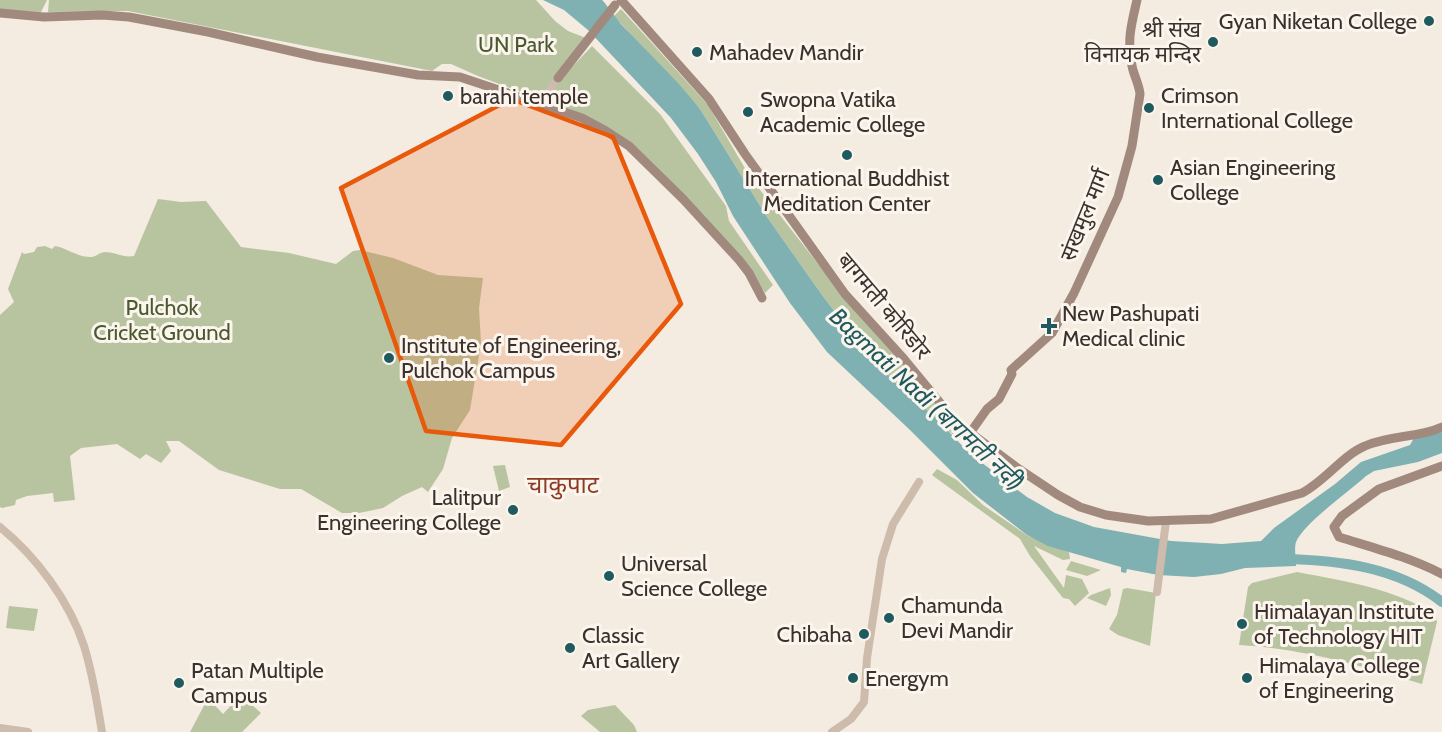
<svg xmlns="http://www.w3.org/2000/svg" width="1442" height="732" viewBox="0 0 1442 732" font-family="Cabin,'Noto Sans Devanagari',sans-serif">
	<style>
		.green { fill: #b8c4a0 }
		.water { fill: #7fb0b2 }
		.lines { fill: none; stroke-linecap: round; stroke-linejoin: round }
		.river { stroke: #7fb0b2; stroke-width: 10 }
		.tertiary { stroke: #cdbbac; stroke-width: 8 }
		.secondary { stroke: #a18a7d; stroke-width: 9 }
		.marked { fill: #e8590c; fill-opacity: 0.2; stroke: #e8590c; stroke-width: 4.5; stroke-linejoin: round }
		.poi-dot { fill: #1f5a5e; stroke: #fbf5ee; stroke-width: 2 }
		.labels { text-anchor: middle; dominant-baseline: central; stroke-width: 6; stroke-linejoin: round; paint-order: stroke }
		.poi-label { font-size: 22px; fill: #3b302b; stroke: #fbf5ee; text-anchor: start }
		.park-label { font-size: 22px; fill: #4a5a2e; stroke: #fbf5ee }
		.street-label { font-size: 22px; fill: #3b302b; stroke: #fbf5ee }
		.water-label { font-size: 24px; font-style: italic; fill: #1f5a5e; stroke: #fbf5ee }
		.neighbourhood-label { font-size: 24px; fill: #8c3b22; stroke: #fbf5ee }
	</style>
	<rect width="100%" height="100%" fill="#f4ebe1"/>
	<g class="green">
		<path d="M0,0H47L41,12L0,10Z"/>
		<path d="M49,0H536L555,21L568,31L586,38L547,90L537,98L478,76L451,64H442L432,71L128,11L48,12Z"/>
		<path d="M621,9L708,105L750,177L851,306L922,384L957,433L956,437L902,390L861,344L822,295L767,217L700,109L614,16Z"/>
		<path d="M592,46L660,114L726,206L729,221L773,285L765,293L747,264L613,131L549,101L556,84Z"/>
		<path d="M158,199L181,202L206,201L241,247L289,253L336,264L353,251L360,250L393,258L438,275L483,278L479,308L481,343L470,410L452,438L443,469L428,492L422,487L402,496L383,508L359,513H342L301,489H280L219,470L179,441H166L171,451L161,463L146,454L140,459L117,444L81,448L70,456L75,500L54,502L53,493L27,496L16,500L15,505L2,508L0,507V315L14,302L8,289L22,252L24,254L34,252L37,247L45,246L52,249L55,246C67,248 79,258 92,257C97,256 100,252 105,252C115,252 123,258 134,256Z"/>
		<path d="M505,465L510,487L499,491L493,466Z"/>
		<path d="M937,469L957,480L983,505L1028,536L1069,552L1070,559L1063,560L1034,546L1064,588L1066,575L1082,579L1089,593L1075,606L1069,599L1063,598L1030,556L1020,539L936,478L932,475Z"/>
		<path d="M1071,561L1101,570L1087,576L1066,570Z"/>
		<path d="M1297,572C1343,581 1395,588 1435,615L1437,622L1422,684C1363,666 1301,648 1239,645L1248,587L1252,583Z"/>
		<path d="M1110,588L1111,595L1106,606L1087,598L1091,595Z"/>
		<path d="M1127,588L1156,593L1150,646L1118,635L1109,629L1117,615L1123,589Z"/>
		<path d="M9,606L38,609L34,631L6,628Z"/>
		<path d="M241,695L261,713L242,732H190L208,698L223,714Z"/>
		<path d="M615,705L634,725L637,732H600L581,716L588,710Z"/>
	</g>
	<path class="water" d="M543,0H602L604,2L621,24L678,83L700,109L767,217L822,295L861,345L902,390L937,419L969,453L1027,497L1055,513L1094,527L1171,541L1222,544L1261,541L1274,528L1335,484L1361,462L1410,445L1415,436L1442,432V453L1418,462L1374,471L1366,476C1350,491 1304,523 1296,542C1294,548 1296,559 1296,566L1245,568L1221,574L1194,577L1158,575L1127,569L1126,573L1121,572V567L1048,546L1027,535L973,493L909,429L827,352L790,303L733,216L716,182L698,154L671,118L588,30L564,10Z"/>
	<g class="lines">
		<path class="river" d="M1283,559C1339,560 1397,567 1442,602"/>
		<g class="tertiary">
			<path d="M540,104L558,78"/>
			<path d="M0,527C36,556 70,602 84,646C93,674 97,703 102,732"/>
			<path d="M1157,592L1166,521"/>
			<path d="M0,728L28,732"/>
			<path d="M832,732L851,719L864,702L867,658L882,559L893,524L919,482"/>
		</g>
		<g class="secondary">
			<path d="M621,0L709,99L745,154L845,294L904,359L956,422L1019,469L1058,495L1080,507L1106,515L1148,521L1211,519L1302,493C1325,481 1343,455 1365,446C1390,435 1418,438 1442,427"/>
			<path d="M0,13L44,17L102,15L129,17L208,32L317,57L418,75L460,77L582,118L606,131L629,146L683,199L739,260L749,273L762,298"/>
			<path d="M558,78L615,5"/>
			<path d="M970,433L987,409L999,399L1012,374L1011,370L1052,333L1074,293L1118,197L1132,146L1140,94C1139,84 1134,76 1132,66C1127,39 1131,26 1137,0"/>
			<path d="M1442,466L1379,489L1342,516L1334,527L1339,537C1374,548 1409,557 1442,574"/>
		</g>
	</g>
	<path class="marked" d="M511,99L613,137L681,304L561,445L426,431L341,188Z"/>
	<g class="poi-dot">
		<circle cx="1429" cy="21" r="6"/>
		<circle cx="1213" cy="42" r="6"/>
		<circle cx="697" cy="52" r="6"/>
		<circle cx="448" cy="96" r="6"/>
		<circle cx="1149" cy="108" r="6"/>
		<circle cx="748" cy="112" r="6"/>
		<circle cx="847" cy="155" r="6"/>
		<circle cx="1158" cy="180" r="6"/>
		<path d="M1046 317h6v6h6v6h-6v6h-6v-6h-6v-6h6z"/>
		<circle cx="389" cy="358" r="6"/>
		<circle cx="513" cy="510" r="6"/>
		<circle cx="609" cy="576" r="6"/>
		<circle cx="889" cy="618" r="6"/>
		<circle cx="1242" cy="624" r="6"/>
		<circle cx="864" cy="634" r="6"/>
		<circle cx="570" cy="648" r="6"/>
		<circle cx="853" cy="678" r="6"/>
		<circle cx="1247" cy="678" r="6"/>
		<circle cx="179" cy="683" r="6"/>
	</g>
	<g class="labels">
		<g class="poi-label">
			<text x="1417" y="21" text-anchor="end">Gyan Niketan College</text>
			<text x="1201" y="29" text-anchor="end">श्री संख<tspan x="1201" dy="25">विनायक मन्दिर</tspan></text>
			<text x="709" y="52">Mahadev Mandir</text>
			<text x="1161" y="95">Crimson<tspan x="1161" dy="25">International College</tspan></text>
			<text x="460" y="96">barahi temple</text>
			<text x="760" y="99">Swopna Vatika<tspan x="760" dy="25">Academic College</tspan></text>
			<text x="1170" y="167">Asian Engineering<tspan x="1170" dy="25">College</tspan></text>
			<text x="847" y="178" text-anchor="middle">International Buddhist<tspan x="847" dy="25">Meditation Center</tspan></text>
			<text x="1062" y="313">New Pashupati<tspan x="1062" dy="25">Medical clinic</tspan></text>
			<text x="401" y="345">Institute of Engineering,<tspan x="401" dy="25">Pulchok Campus</tspan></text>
			<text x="501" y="497" text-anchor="end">Lalitpur<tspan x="501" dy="25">Engineering College</tspan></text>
			<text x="621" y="563">Universal<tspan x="621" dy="25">Science College</tspan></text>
			<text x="901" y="605">Chamunda<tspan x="901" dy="25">Devi Mandir</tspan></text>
			<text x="1254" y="611">Himalayan Institute<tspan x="1254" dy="25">of Technology HIT</tspan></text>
			<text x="852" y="634" text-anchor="end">Chibaha</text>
			<text x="582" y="635">Classic<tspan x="582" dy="25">Art Gallery</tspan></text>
			<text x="1259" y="665">Himalaya College<tspan x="1259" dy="25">of Engineering</tspan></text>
			<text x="191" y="670">Patan Multiple<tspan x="191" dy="25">Campus</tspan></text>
			<text x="865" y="678">Energym</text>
		</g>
		<g class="park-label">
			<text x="516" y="44">UN Park</text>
			<text x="162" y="307">Pulchok<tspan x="162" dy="25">Cricket Ground</tspan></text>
		</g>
		<g class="street-label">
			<text transform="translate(1085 215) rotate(-68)">संखमुल मार्ग</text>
			<text transform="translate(884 306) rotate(50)">बागमती कोरिडोर</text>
		</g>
		<g class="water-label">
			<text transform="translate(927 399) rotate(43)">Bagmati Nadi (बागमती नदी)</text>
		</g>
		<g class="neighbourhood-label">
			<text x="563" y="484">चाकुपाट</text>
		</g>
	</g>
</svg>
